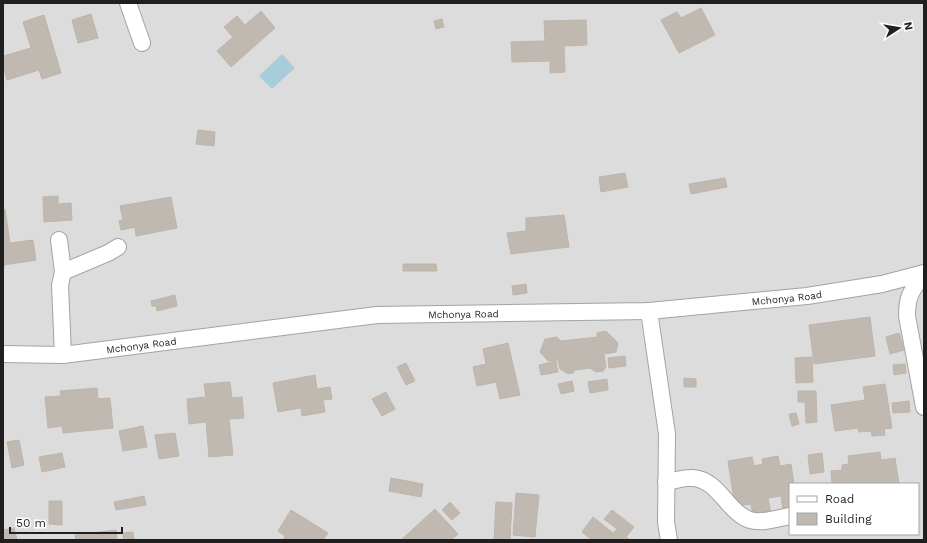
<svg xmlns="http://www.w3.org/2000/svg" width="927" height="543" viewBox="0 0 927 543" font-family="'Work Sans',sans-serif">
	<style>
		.residential { fill: #dddcdc; fill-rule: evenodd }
		.water { fill: #a8cdda }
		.building { fill: #c0b9b2; stroke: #c0b4a9 }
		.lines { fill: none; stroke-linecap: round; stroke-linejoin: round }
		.street-casing { stroke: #a3a3a3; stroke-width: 18 }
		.street { stroke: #fff; stroke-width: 16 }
		.labels { text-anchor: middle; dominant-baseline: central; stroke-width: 3; stroke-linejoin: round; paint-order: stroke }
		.street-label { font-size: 10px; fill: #1f1f1f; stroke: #fff }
	</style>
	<rect width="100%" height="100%" fill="#efece6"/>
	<path class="residential" d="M3,3H924V540H3ZM790,484H918V534H790Z"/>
	<path class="water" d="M282,54L295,68L272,89L259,76Z"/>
	<g class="building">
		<path d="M701,8L715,35L679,53L661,20L677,12L681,18Z"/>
		<path d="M261,11L275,28L231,67L217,51L233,37L224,27L237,16L245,25Z"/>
		<path d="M91,14L98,38L78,43L72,20Z"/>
		<path d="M44,15L61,73L42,79L39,70L7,80L3,66V56L31,48L23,22Z"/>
		<path d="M442,19L444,27L436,29L434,21Z"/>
		<path d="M586,20L587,45L564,46L565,72L550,73V61L512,62L511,42L545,41L544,21Z"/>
		<path d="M198,130L215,132L214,146L196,144Z"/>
		<path d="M625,173L628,187L601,192L599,177Z"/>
		<path d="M725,178L727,187L691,194L689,184Z"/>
		<path d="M58,196V204L71,203L72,220L44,222L43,197Z"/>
		<path d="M171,197L177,228L136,236L135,227L121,230L119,221L123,220L120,206Z"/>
		<path d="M5,209L10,243L33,240L36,260L4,265L3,271V210Z"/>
		<path d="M564,215L569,247L511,254L507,233L526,231V218Z"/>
		<path d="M403,264H436L437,271H403Z"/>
		<path d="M526,284L527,293L513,295L512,286Z"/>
		<path d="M175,295L177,306L157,311L156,306H152L151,301Z"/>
		<path d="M870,317L875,356L814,364L809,325Z"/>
		<path d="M606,331L618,343L616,352L604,354L606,367L603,371L596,372L590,368L575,370L573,373L568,374L560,369L558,360L548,361L540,352L545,339L557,337L561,341L597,337V333Z"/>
		<path d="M899,333L904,350L890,354L886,337Z"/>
		<path d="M508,343L520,395L500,399L496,382L477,386L473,367L486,364L483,349Z"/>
		<path d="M625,356L626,366L609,368L608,358Z"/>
		<path d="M812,357L813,382L796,383L795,358Z"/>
		<path d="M556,361L558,372L541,375L539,365Z"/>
		<path d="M406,363L415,381L406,385L397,367Z"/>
		<path d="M905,364L906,373L894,375L893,365Z"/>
		<path d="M315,375L317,389L330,387L332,399L323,400L325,412L302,416L301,408L278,412L273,383Z"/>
		<path d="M684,378L696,379V387H684Z"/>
		<path d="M607,379L608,390L590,393L588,382Z"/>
		<path d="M572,381L574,391L561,394L558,384Z"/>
		<path d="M230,382L232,398L242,397L244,418L229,419L233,455L209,457L206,422L189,424L187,399L206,397L204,384Z"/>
		<path d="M885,384L892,428L884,429L885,435L872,436L871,431L859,432L858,428L835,431L831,405L865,400L863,387Z"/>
		<path d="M97,388L98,399L110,398L113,428L63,433L62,426L48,428L45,397L61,396L60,391Z"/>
		<path d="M798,391H816L817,422L806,423L805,402H798Z"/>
		<path d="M386,392L395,409L382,416L372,399Z"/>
		<path d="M909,401L910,412L893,413L892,403Z"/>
		<path d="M796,413L799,424L792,426L789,414Z"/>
		<path d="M143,426L147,447L123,451L119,431Z"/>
		<path d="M175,433L179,456L159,459L155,435Z"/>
		<path d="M19,440L24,465L12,468L7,442Z"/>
		<path d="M880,452L881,460L895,458L899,484H832L831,471L842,470V465L849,464L848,456Z"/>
		<path d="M62,453L65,467L42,472L39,457Z"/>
		<path d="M822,453L824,472L810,474L808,455Z"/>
		<path d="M778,456L780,466L791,464L794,484H790V509L783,510L781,496L768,498L771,514L753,516L751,504L735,506L728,461L752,457L754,466L763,464L762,459Z"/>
		<path d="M391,478L423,484L421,497L389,491Z"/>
		<path d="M516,493L539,495L535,537L513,535Z"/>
		<path d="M144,496L146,505L116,510L114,502Z"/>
		<path d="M49,501H62V525L49,524Z"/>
		<path d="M450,502L460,513L452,520L442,510Z"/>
		<path d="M496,502L512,503L510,540H494Z"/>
		<path d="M435,509L458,534L451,540H401Z"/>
		<path d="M291,510L328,533L323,540H283L285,536L278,531Z"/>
		<path d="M612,510L634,527L626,537L630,540H592L582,532L593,517L613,533L617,529L604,519Z"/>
		<path d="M14,528L17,540H3V530Z"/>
		<path d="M116,530L117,540H76L75,535Z"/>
		<path d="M133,532L134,540H124L123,533Z"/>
	</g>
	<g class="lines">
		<defs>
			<g id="street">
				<path d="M128,3L142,43"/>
				<path d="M59,240L63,272L60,285L63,355"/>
				<path d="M63,272L108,253L118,247"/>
				<path d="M924,273C912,291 907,294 907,316L924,407"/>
				<path d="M649,311L667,434L666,522L669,540"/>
				<path id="s1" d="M3,354L63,355L377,315L649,311L807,296L882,284L924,273"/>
				<path d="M666,482C674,481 684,477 693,478C719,480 727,512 750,520C762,524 778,518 790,516"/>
			</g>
		</defs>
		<use href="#street" class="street-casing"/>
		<use href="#street" class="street"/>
	</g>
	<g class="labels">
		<g class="street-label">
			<text stroke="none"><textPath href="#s1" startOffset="787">Mchonya Road</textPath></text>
			<text stroke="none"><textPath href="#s1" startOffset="463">Mchonya Road</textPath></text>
			<text stroke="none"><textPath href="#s1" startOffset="139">Mchonya Road</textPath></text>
		</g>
	</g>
	<rect width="927" height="543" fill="none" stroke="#1f1f1f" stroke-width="8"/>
	<rect x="789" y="483" width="130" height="52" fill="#ffffff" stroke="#a5a5a5"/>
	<rect x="797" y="496" width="20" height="6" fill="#ffffff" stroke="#a5a5a5"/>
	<text x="825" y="503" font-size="12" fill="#1f1f1f">Road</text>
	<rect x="797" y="513" width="20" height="12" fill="#c0b9b2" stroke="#a5a5a5"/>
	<text x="825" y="523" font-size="12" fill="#1f1f1f">Building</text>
	<g transform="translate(899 28) rotate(78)" stroke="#ffffff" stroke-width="3" paint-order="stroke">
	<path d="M0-3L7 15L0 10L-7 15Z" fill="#1f1f1f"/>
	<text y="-6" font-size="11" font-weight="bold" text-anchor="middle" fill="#1f1f1f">N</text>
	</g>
	<path d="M10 527v6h112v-6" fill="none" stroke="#1f1f1f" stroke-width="2"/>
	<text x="16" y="527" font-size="12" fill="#1f1f1f" stroke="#ffffff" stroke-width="3" paint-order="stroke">50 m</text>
</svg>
